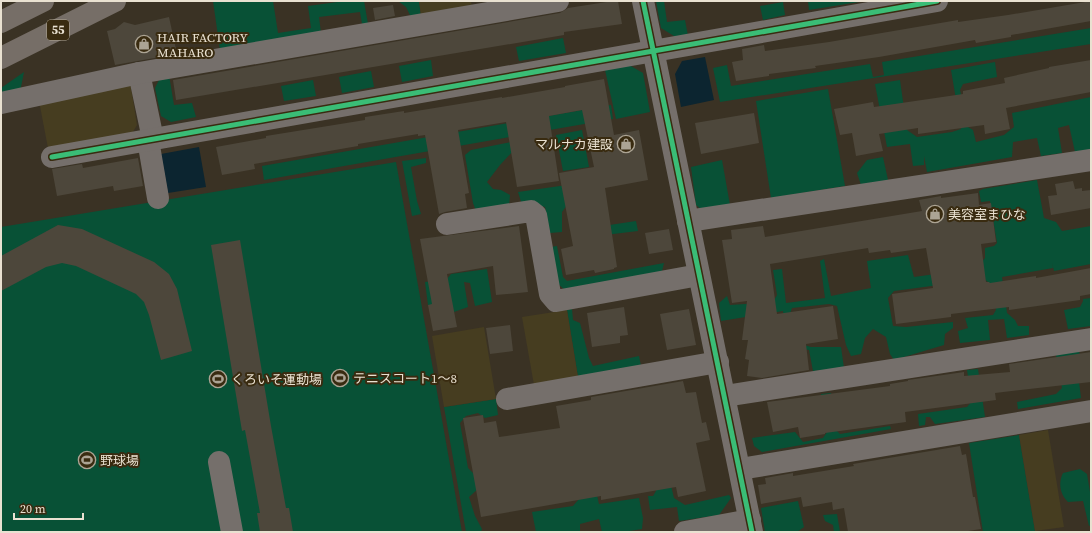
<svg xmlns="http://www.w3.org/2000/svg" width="1092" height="533" viewBox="0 0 1092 533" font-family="'Source Serif 4','Noto Sans JP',serif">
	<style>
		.green { fill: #085136 }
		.sand { fill: #463d20 }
		.water { fill: #0c2530 }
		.building { fill: #4d473b }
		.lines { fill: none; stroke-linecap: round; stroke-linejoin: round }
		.minor { stroke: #756f6b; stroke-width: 22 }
		.major { stroke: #766e67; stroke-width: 22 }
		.cycleway-casing { stroke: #392b10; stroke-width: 8 }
		.cycleway { stroke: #3abd76; stroke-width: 5 }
		.labels { text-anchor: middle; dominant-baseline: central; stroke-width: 4; stroke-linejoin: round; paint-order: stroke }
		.shield { fill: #392b10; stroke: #b4aa97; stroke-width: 1 }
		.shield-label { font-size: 12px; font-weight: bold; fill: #e9e1d1 }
		.poi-label { font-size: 13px; fill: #e9e1d1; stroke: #392b10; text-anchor: start }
	</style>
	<rect width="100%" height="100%" fill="#3a3224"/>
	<g class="green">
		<path d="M213,1H273L278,33L311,28L308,6L345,1H364L368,24H362L360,12L319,17L321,33L220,50Z"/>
		<path d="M398,1H419L421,16L411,17L406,7Z"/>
		<path d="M656,1H664L667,22L685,20L688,36H674L661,28Z"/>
		<path d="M808,1H865L809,10Z"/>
		<path d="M783,2L785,15L763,20L760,6Z"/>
		<path d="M1091,28V44L720,102L713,68L727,65L731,86L870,64L873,77L884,75L882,62Z"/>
		<path d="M563,38L566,53L519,61L516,47Z"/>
		<path d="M431,60L433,76L402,82L399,66Z"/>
		<path d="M995,62L997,77L963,84L960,90L968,127L973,130L976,142L1004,135L1014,127L1012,113L1091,97V150L1075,152L1069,125L1058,128L1062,153L1041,156L1037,138L1013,142L1012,157L927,172L924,156V165L913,166L910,144L887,147L875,84L900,80L907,130L917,137L952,132L961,129L951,70Z"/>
		<path d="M629,65L643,73L650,112L616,119L605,70Z"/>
		<path d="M371,71L374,87L342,93L339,77Z"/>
		<path d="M24,72L20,92L1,95V88Z"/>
		<path d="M169,75L174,105L192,103L196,117L171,122L161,116L155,88L160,78Z"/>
		<path d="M313,80L316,96L284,101L281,86Z"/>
		<path d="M828,89L845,186L771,198L756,101Z"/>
		<path d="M611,105L613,119L264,180L262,166Z"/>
		<path d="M582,130L589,167L563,171L556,135Z"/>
		<path d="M551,134L554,144L514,150L500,165L487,182L493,189L501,190L510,195L509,206L476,211L473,203L465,155L471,150Z"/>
		<path d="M883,157L888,180L861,185L857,173L867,160Z"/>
		<path d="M426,158V163L411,167L417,201L421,214L412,216L402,161Z"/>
		<path d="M722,160L730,205L702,210L696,205L691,167Z"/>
		<path d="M396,162L462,532H1V227Z"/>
		<path d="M1037,180L1044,218L1056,222L1062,231L1091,226V264L1054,271L1052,263L1053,268L1002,277L1007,313L1015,320L1018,326H1029V335L1007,338L1004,319L988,320L990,340L960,343L958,331L968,328L965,318L993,315L996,310L992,285L984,279L894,291L888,298L893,326L906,327L953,322V328L945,334L944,345L894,360L890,354L886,337L873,329L865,338L861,354L851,356L846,345L837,306L829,304L792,308L789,317L794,342L811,347H841L844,368L813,371L809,350L788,346L786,339L783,311L721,321L719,303L727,296L730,305L773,302L777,295L773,270L782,269L786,303L825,298L820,261L824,259L831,296L871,288L867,261L908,255L914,277L957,271L981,263L985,258V248L994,246L997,243L990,201L981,202L979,191L983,189Z"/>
		<path d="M567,185L570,201L562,212V232L550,233L547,216L545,207L532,204L522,205L518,192Z"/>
		<path d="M636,221L638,231L605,235L603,226Z"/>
		<path d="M557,246L563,277L567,281L664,263L661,275L566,291L557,283L551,247Z"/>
		<path d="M487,269L492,302L475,306L470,283L464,282L468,307L454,312L428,305L425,282L447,279L451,274Z"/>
		<path d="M1091,298V326L1068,329L1064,310L1080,307L1083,301V299Z"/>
		<path d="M572,309L573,320L580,323L589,358L593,366L639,356L641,366L578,377L567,310Z"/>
		<path d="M1079,351L1085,379L1079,382L1081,398L1018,409L1017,402L1056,394L1062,388L1056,355Z"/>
		<path d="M978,369L985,417L935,424L930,417H926L925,425L919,426L918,414L967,407L972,401L967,370Z"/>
		<path d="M831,393L835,429L840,434L890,426L891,429L762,452L754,446L752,438L795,432L803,442L823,438L827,432L821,394Z"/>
		<path d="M496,399L498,415L485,418L478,413L466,416L460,423L468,468L474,474L479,488L469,497L475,516L482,529L481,532H466L444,407Z"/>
		<path d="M1019,435L1035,531L983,532L969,443Z"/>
		<path d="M685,438L688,451L675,455L666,465L674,498L685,505L729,495L731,498L719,515L679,521L677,507L650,510L648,496H653L656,491L652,462L643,457L598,464L592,474L599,504L639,498L643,518L642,529L623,532H602L599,519L580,524V532H536L532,512L573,506L579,499L575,476L569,471L557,472L555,461Z"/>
		<path d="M1080,469L1087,474L1091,498V525L1089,526L1083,501L1068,502C1060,494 1058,483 1063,473Z"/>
		<path d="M798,501L804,527L797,532H765L761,508Z"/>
		<path d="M837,514L840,532H834L833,525L825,521L823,515Z"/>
	</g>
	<g class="sand">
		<path d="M419,1H471L472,8L421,16Z"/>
		<path d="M130,82L137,125L131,135L48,148L39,101Z"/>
		<path d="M567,310L578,377L534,385L522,317Z"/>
		<path d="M484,327L496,399L444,407L432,336Z"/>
		<path d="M1048,430L1064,527L1035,531L1019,435Z"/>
	</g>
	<g class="water">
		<path d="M705,57L714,100L681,107L675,74L682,61Z"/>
		<path d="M199,147L206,187L168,193L161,154Z"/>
	</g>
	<g class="building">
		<path d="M613,1H618L622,24L564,32V35L176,100L173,80L560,13L568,8Z"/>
		<path d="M1091,1V21L1011,35V37L976,43L975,40L879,57L815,66L816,68L769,74V76L736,81L732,62L743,60L742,49L764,45L765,51L829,42L958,20V22L1008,15Z"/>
		<path d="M393,5L395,16L375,20L373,8Z"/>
		<path d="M169,17L177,54L115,65L107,31L115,29L124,22L135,25Z"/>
		<path d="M1091,60V92L1006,108L1010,129L985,134L984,125L918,134V128L879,134L883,151L856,156L852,133L840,135L834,109L873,102L874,107L963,94V91L1005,83L1004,78L1049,68V67Z"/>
		<path d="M604,79L614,135L639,130L648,180L605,188L617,267L614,268V269L595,273L594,270L566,275L561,249L573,246L559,173L594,167L582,110L549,116L559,181L517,187L506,122L458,130L469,193L465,194L467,208L445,212L439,214L425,135L418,136V134L358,144V146L254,164L255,169L222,175L216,147L266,138V136L365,120V117L404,111V113L502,97V98L565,87V86Z"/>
		<path d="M754,113L759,143L701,154L695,123Z"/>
		<path d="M138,158L143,186L114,191L113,186L57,196L52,169L82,164L83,168Z"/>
		<path d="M1073,181L1075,189L1082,188V191L1091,190V208L1051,215L1048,196L1057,195L1055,184Z"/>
		<path d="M978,193L979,205L991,203L996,242L981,244L986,282H989L990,283L1036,276V278L1091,268V294L1080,296V300L1009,310V307L951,314V317L896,324L892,294L933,288L926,248L891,253L890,250L869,253L868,248L770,264L777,314L833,306L838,339L806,344L809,370L762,378L747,376L749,360L745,359L748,340H742L747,301L732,303L722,240L732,239L731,230L763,226L765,237L922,211L919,200L941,196V198Z"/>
		<path d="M58,225L82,229L154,262L169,274L177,289L192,351L161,360L149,315L144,302L136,294L76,266L62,263L46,267L1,291V256Z"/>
		<path d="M519,226L528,292L496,295L493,266L447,274L457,327L433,331L428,305L432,304L420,239Z"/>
		<path d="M669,229L673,250L649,254L645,233Z"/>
		<path d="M240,240L271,426L286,508H289L293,532H260L257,513H260L245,430L242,431L211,245Z"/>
		<path d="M624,307L628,335L620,336V343L592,347L587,313Z"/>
		<path d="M689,309L696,345L667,350L660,314Z"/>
		<path d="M510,325L513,351L490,354L486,328Z"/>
		<path d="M1091,352V382L995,393L996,400L905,412L906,422L825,433V434L800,438L798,427L773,432L767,402L890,386V384L908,381V380L964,372V376L1010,372L1009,364Z"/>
		<path d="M683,381L686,393L696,392L702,423L706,422L710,440L696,443L706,491L678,497L676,487L601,500V496L481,517L463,418L483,415L484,423L496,421L499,437L560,428L556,406L591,400V397Z"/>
		<path d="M960,446L962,455L966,454L973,497H975L981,529L962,532H848L844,508L833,510L832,502L803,507L801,497L761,504L758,485L766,484L765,478L793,473V476L854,466L853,464Z"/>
	</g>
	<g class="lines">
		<g class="minor">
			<path d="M643,1L752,532"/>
			<path d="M139,73L153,139"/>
			<path d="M1,103L139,73L558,1"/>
			<path d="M148,140L158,198"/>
			<path d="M52,157L937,1"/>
			<path d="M688,221L1091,160"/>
			<path d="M447,224L531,211L536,215L550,294L556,301L699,275"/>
			<path d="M725,396L1091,339"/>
			<path d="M507,399L718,362"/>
			<path d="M219,462L232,532"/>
			<path d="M740,469L1091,411"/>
			<path d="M685,532L750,520"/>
		</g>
		<g class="major">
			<path d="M1,22L43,1"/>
			<path d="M1,58L115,1"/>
		</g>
		<defs>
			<g id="cycleway">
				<path d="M643,1L752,532"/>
				<path d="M52,157L937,1"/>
			</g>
		</defs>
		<use href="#cycleway" class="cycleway-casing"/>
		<use href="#cycleway" class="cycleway"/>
	</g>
	<defs>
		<symbol id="shop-ring" viewBox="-11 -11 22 22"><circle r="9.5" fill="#392b10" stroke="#aca494" stroke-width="1.5"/><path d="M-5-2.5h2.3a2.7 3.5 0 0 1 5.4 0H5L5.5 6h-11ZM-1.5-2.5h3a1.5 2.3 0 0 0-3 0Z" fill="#aca494"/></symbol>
		<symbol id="stadium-ring" viewBox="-11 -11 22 22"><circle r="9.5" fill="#392b10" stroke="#aca494" stroke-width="1.5"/><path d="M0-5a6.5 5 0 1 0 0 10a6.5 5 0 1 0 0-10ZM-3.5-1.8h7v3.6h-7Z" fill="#aca494"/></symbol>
	</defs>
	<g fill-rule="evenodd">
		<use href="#shop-ring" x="134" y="34" width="20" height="20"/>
		<use href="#shop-ring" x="616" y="134" width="20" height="20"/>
		<use href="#shop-ring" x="925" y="204" width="20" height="20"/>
		<use href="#stadium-ring" x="330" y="368" width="20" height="20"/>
		<use href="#stadium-ring" x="208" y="369" width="20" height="20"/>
		<use href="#stadium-ring" x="77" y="450" width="20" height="20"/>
	</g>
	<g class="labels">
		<rect class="shield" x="47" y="20" width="22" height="20" rx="3"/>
		<g class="shield-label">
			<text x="58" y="30">55</text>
		</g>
		<g class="poi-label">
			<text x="157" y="37">HAIR FACTORY<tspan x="157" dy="15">MAHARO</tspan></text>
			<text x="613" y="144" text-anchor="end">マルナカ建設</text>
			<text x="948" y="214">美容室まひな</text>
			<text x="353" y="378">テニスコート1～8</text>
			<text x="231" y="379">くろいそ運動場</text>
			<text x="100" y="460">野球場</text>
		</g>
	</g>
	<rect width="1092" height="533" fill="none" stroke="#e9e1d1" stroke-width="4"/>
	<path d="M14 513v6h69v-6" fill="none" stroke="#e9e1d1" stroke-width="2"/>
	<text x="20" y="513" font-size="12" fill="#e9e1d1" stroke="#392b10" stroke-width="3" paint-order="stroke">20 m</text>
</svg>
